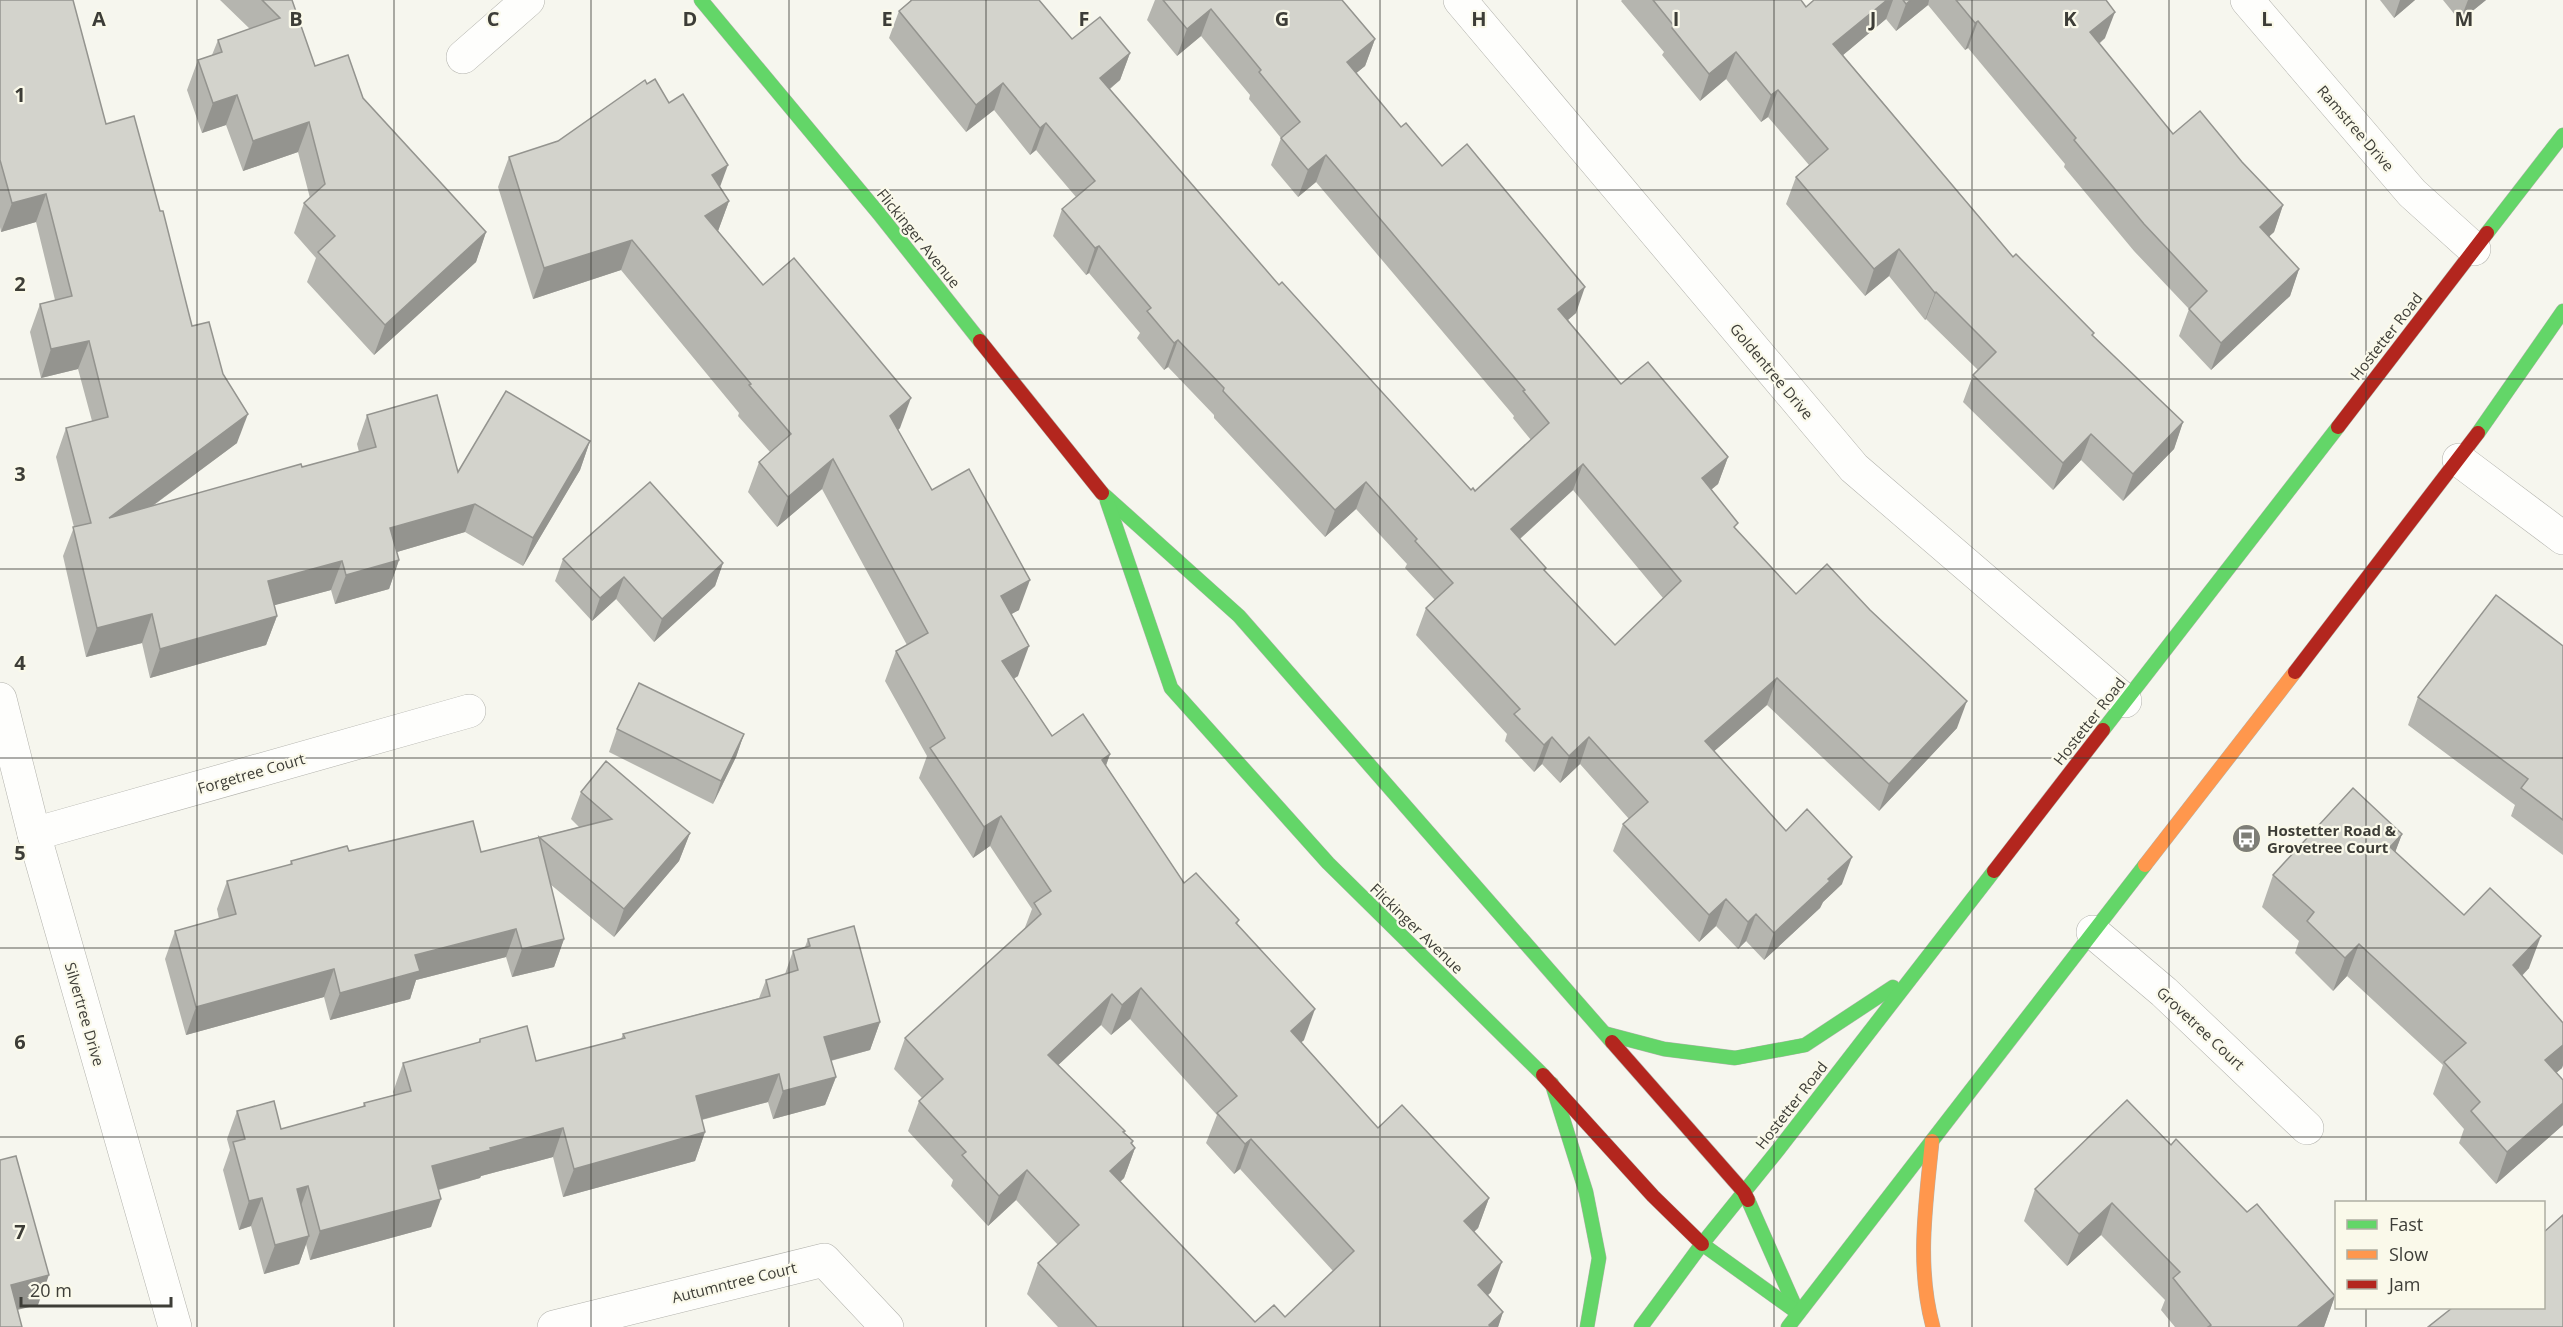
<svg xmlns="http://www.w3.org/2000/svg" width="2563" height="1327" viewBox="0 0 2563 1327" font-family="'Open Sans',sans-serif">
	<style>
		.lines { fill: none; stroke-linecap: round; stroke-linejoin: round }
		.street-casing { stroke: #b2b2ac; stroke-width: 34 }
		.fast-casing { stroke: #b2b2ac; stroke-width: 15 }
		.slow-casing { stroke: #b2b2ac; stroke-width: 15 }
		.jam-casing { stroke: #b2b2ac; stroke-width: 15 }
		.street { stroke: #fefefc; stroke-width: 33 }
		.fast { stroke: #63d668; stroke-width: 14 }
		.slow { stroke: #ff974d; stroke-width: 14 }
		.jam { stroke: #b3261e; stroke-width: 14 }
		.wall { fill: #b5b5af; fill-rule: evenodd }
		.shaded-wall { fill: #94948f }
		.building { fill: #d3d3cc; stroke: #94948f; stroke-width: 1.5; fill-rule: evenodd }
		.grid { fill: none; stroke: #3d3d37; stroke-width: 1.5; stroke-opacity: 0.55 }
		.labels { text-anchor: middle; dominant-baseline: central; stroke-width: 4.5; stroke-linejoin: round; paint-order: stroke }
		.street-label { font-size: 15px; fill: #3d3d37; stroke: #faf9ea }
		.poi-label { font-size: 15px; font-weight: bold; fill: #3d3d37; stroke: #faf9ea; text-anchor: start }
		.grid-label { font-size: 20px; text-anchor: middle; font-weight: bold; fill: #3d3d37; stroke: #faf9ea; stroke-width: 4.5; stroke-linejoin: round; paint-order: stroke }
	</style>
	<rect width="100%" height="100%" fill="#f6f6ee"/>
	<g class="lines">
		<defs>
			<g id="street">
				<path d="M1460,0L1854,468L2125,701"/>
				<path d="M2247,0L2412,193L2474,249"/>
				<path d="M463,57L528,0"/>
				<path d="M2459,460L2563,538"/>
				<path d="M0,699L34,834L175,1327"/>
				<path d="M34,834L469,711"/>
				<path d="M2093,932L2164,992L2307,1128"/>
				<path d="M554,1327L824,1260L887,1327"/>
			</g>
			<g id="fast">
				<path d="M701,0L880,215L980,341"/>
				<path d="M2487,233L2563,135"/>
				<path d="M2478,433L2563,311"/>
				<path d="M1102,493L1239,616L1612,1042"/>
				<path d="M1107,501L1171,688L1328,863L1543,1075"/>
				<path d="M2103,730L2338,427"/>
				<path d="M1607,1034L1664,1049L1735,1058L1805,1045L1893,987"/>
				<path d="M1552,1084L1586,1192L1599,1258L1587,1327"/>
				<path d="M1748,1200L1798,1313"/>
				<path d="M1702,1244L1798,1313"/>
				<path d="M1641,1327L1702,1244L1778,1150L1994,871"/>
				<path d="M1788,1327L2145,865"/>
			</g>
			<g id="slow">
				<path d="M2145,865L2295,672"/>
				<path d="M1932,1141C1926,1204 1916,1265 1933,1327"/>
			</g>
			<g id="jam">
				<path d="M980,341L1102,493"/>
				<path d="M2338,427L2487,233"/>
				<path d="M2295,672L2478,433"/>
				<path d="M1994,871L2103,730"/>
				<path d="M1612,1042L1744,1192L1748,1200"/>
				<path d="M1543,1075L1653,1196L1702,1244"/>
			</g>
		</defs>
		<use href="#street" class="street-casing"/>
		<use href="#fast" class="fast-casing"/>
		<use href="#slow" class="slow-casing"/>
		<use href="#jam" class="jam-casing"/>
		<use href="#street" class="street"/>
		<use href="#fast" class="fast"/>
		<use href="#slow" class="slow"/>
		<use href="#jam" class="jam"/>
	</g>
	<g class="wall">
		<path d="M0,0L106,124L192,326L237,443L154,505L359,452L357,444L367,415L458,472L590,441L580,470L523,566L465,532L397,552L399,560L389,589L335,604L331,590L274,605L277,616L266,645L150,678L142,643L86,657L63,556L74,527L56,457L66,428L92,421L78,369L41,378L30,332L40,304L55,300L36,222L1,232L0,227Z"/>
		<path d="M220,0H292L315,66L363,98L486,232L476,262L374,355L307,282L316,258L294,233L304,203L310,198L298,152L243,171L226,125L202,133L187,90L198,60L212,55L218,40L250,29Z"/>
		<path d="M910,0H1039L1072,39L1130,53L1120,80L1110,89L1279,285L1471,490L1475,491L1531,440L1513,418L1514,416L1316,182L1298,197L1271,165L1281,138L1249,99L1250,95L1201,36L1177,56L1147,20L1155,0H1342L1375,39L1365,66L1356,73L1401,127L1442,166L1576,313L1568,320L1621,384L1728,457L1718,484L1711,490L1736,530L1796,594L1957,728L1879,811L1767,705L1714,751L1786,831L1842,884L1823,902L1820,908L1764,960L1746,941L1738,949L1716,926L1699,942L1613,851L1623,824L1629,819L1580,764L1560,783L1542,764L1534,772L1505,741L1507,734L1416,635L1426,608L1435,600L1405,568L1407,564L1356,509L1325,537L1214,418V415L1168,367L1164,370L1137,338L1140,333L1089,273L1086,275L1053,236L1062,209L1076,197L1036,150L1030,155L994,110L966,132L889,38L899,11L910,1ZM1573,490L1663,598L1615,645L1545,571L1520,539Z"/>
		<path d="M1622,0H1801L1806,7L1814,0H2106L2105,38L2099,44L2173,134L2242,162L2283,205L2274,232L2269,236L2299,269L2290,296L2211,370L2179,336L2189,309L2134,251L2064,167L2065,164L1968,48L1965,50L1928,5L1896,31L1886,19L1843,55L2013,257L2093,336L2183,422L2174,449L2123,501L2081,460L2053,490L1963,402L1973,375L1978,370L1926,319L1925,320L1889,276L1865,296L1786,204L1796,177L1809,165L1768,117L1761,122L1726,79L1700,101L1662,55L1664,52L1621,1Z"/>
		<path d="M2380,0H2415L2394,18Z"/>
		<path d="M2443,0H2486L2460,21Z"/>
		<path d="M509,157L720,187L729,201L718,231L763,285L900,428L898,430L932,490L1019,610L1011,614L1018,676L1014,679L1052,736L1110,754L1106,766L1184,883L1239,920L1237,924L1304,1040L1301,1042L1378,1128L1489,1198L1478,1228L1474,1232L1491,1292L1488,1295L1503,1312L1498,1327H1058L1027,1294L1038,1263L1058,1245L1016,1200L988,1226L951,1186L953,1180L908,1131L919,1101L922,1098L894,1069L905,1038L1024,930L1032,909L990,846L973,858L919,778L927,756L885,681L896,651L907,645L822,489L777,527L748,492L759,462L770,452L738,416L739,413L621,270L533,299L498,187ZM1130,1019L1217,1115L1206,1143L1234,1174L1240,1169L1333,1271L1285,1317L1255,1322L1120,1182L1124,1178L1135,1148L1132,1144L1133,1141L1124,1133L1125,1131L1058,1065L1101,1025L1111,1035Z"/>
		<path d="M563,559L723,563L715,586L654,642L616,599L592,621L555,581Z"/>
		<path d="M2563,646V855L2511,816L2515,805L2408,725L2418,697Z"/>
		<path d="M617,729L744,734L736,757L713,804L609,752Z"/>
		<path d="M581,792L690,833L679,861L614,937L550,884L564,939L554,967L512,977L506,957L416,980L410,999L330,1020L324,997L186,1035L165,959L175,931L219,919L217,909L227,881L290,865L291,861L349,851L481,852L579,827L571,819Z"/>
		<path d="M2402,834L2395,852L2464,915L2529,968L2522,976L2563,1023V1065L2562,1068L2556,1073L2563,1080V1125L2496,1184L2459,1143L2464,1129L2433,1094L2443,1065L2347,976L2333,991L2295,953L2299,941L2262,907L2273,875Z"/>
		<path d="M808,939L880,1022L870,1050L831,1061L836,1077L825,1105L773,1119L768,1102L702,1120L705,1132L695,1161L563,1197L553,1157L481,1176L480,1178L439,1190L431,1227L310,1260L306,1244L299,1264L264,1274L251,1226L239,1230L223,1170L230,1150L227,1139L237,1111L281,1129L363,1107L364,1103L394,1095L393,1092L403,1063L478,1043L480,1039L536,1061L621,1039L623,1034L759,998L766,980L785,974L793,951L805,947Z"/>
		<path d="M2171,1145L2247,1212L2335,1296L2324,1327H2175L2161,1310L2165,1300L2101,1235L2067,1266L2024,1221L2035,1189Z"/>
	</g>
	<g class="shaded-wall">
		<path d="M1887,0H1893L1886,19L1824,71L1833,44Z"/>
		<path d="M1911,0H1929L1928,5L1896,31L1906,4Z"/>
		<path d="M2400,0H2415L2394,18Z"/>
		<path d="M2468,0H2486L2460,21Z"/>
		<path d="M1211,9L1201,36L1177,56L1187,29Z"/>
		<path d="M2115,12L2105,38L2080,59L2090,32Z"/>
		<path d="M1978,21L1968,48L1965,50L1975,23Z"/>
		<path d="M1375,39L1365,66L1337,89L1347,62Z"/>
		<path d="M1736,52L1726,79L1700,101L1709,74Z"/>
		<path d="M1130,53L1120,80L1091,104L1100,78Z"/>
		<path d="M1003,83L994,110L966,132L976,105Z"/>
		<path d="M1778,90L1768,117L1761,122L1771,95Z"/>
		<path d="M237,95L226,125L202,133L213,103Z"/>
		<path d="M309,122L298,152L243,171L253,141Z"/>
		<path d="M1046,123L1036,150L1030,155L1040,128Z"/>
		<path d="M1326,155L1316,182L1298,197L1308,170Z"/>
		<path d="M728,165L717,195L712,175Z"/>
		<path d="M46,194L36,222L1,232L12,203Z"/>
		<path d="M729,201L718,231L705,216Z"/>
		<path d="M2283,205L2274,232L2250,254L2260,227Z"/>
		<path d="M486,232L476,262L374,355L385,325Z"/>
		<path d="M632,240L621,270L533,299L544,268Z"/>
		<path d="M1099,246L1089,273L1086,275L1095,248Z"/>
		<path d="M1899,249L1889,276L1865,296L1874,269Z"/>
		<path d="M2299,269L2290,296L2211,370L2221,343Z"/>
		<path d="M1585,287L1576,313L1549,336L1558,309Z"/>
		<path d="M1936,292L1926,319L1925,320L1935,293Z"/>
		<path d="M1178,340L1168,367L1164,370L1174,343Z"/>
		<path d="M89,341L78,369L41,378L51,349Z"/>
		<path d="M911,398L900,428L879,446L890,416Z"/>
		<path d="M248,414L237,443L98,546L109,518Z"/>
		<path d="M2183,422L2174,449L2123,501L2133,474Z"/>
		<path d="M2091,434L2081,460L2053,490L2063,463Z"/>
		<path d="M590,441L580,470L523,566L533,538Z"/>
		<path d="M1728,457L1718,484L1692,505L1702,478Z"/>
		<path d="M833,459L822,489L777,527L788,497Z"/>
		<path d="M1583,464L1573,490L1501,556L1511,529Z"/>
		<path d="M1366,482L1356,509L1325,537L1335,510Z"/>
		<path d="M475,504L465,532L380,557L390,528Z"/>
		<path d="M399,560L389,589L335,604L346,575Z"/>
		<path d="M342,561L331,590L257,610L268,581Z"/>
		<path d="M723,563L715,586L654,642L662,619Z"/>
		<path d="M624,577L616,599L592,621L600,598Z"/>
		<path d="M1030,580L1019,610L990,626L1001,596Z"/>
		<path d="M152,614L142,643L86,657L97,628Z"/>
		<path d="M277,616L266,645L150,678L160,649Z"/>
		<path d="M1029,646L1018,676L991,691L1002,661Z"/>
		<path d="M1777,678L1767,705L1695,768L1705,741Z"/>
		<path d="M1967,701L1957,728L1879,811L1889,784Z"/>
		<path d="M744,734L736,757L713,804L721,781Z"/>
		<path d="M1552,737L1542,764L1534,772L1544,745Z"/>
		<path d="M1589,737L1580,764L1560,783L1569,756Z"/>
		<path d="M1110,754L1099,784L1102,760Z"/>
		<path d="M1001,816L990,846L973,858L984,827Z"/>
		<path d="M690,833L679,861L614,937L624,909Z"/>
		<path d="M2402,834L2390,866V847Z"/>
		<path d="M1852,857L1842,884L1823,902L1820,908L1764,960L1774,933L1828,879Z"/>
		<path d="M1726,899L1716,926L1699,942L1709,915Z"/>
		<path d="M1756,914L1746,941L1738,949L1748,922Z"/>
		<path d="M516,929L506,957L416,980L410,999L330,1020L340,993L415,955Z"/>
		<path d="M2541,936L2529,968L2501,997L2513,965Z"/>
		<path d="M564,939L554,967L512,977L522,949Z"/>
		<path d="M2359,944L2347,976L2333,991L2345,958Z"/>
		<path d="M334,969L324,997L186,1035L196,1007Z"/>
		<path d="M1141,988L1130,1019L1111,1035L1122,1005Z"/>
		<path d="M1112,994L1101,1025L1037,1085L1048,1055Z"/>
		<path d="M1315,1009L1304,1040L1280,1061L1291,1031Z"/>
		<path d="M880,1022L870,1050L814,1065L824,1037Z"/>
		<path d="M2563,1045V1065L2562,1068L2534,1092L2545,1060Z"/>
		<path d="M779,1074L768,1102L685,1124L696,1096Z"/>
		<path d="M836,1077L825,1105L773,1119L783,1091Z"/>
		<path d="M2563,1103V1125L2496,1184L2507,1152Z"/>
		<path d="M563,1128L553,1157L481,1176L480,1178L422,1194L432,1166L490,1148Z"/>
		<path d="M705,1132L695,1161L563,1197L574,1169Z"/>
		<path d="M1251,1139L1240,1169L1234,1174L1245,1144Z"/>
		<path d="M1133,1141L1127,1155L1135,1148L1124,1178L1099,1202L1110,1171Z"/>
		<path d="M1027,1170L1016,1200L988,1226L999,1196Z"/>
		<path d="M308,1186L298,1214L297,1189Z"/>
		<path d="M262,1198L251,1226L239,1230L249,1201Z"/>
		<path d="M1489,1198L1478,1228L1453,1251L1464,1221Z"/>
		<path d="M441,1199L431,1227L310,1260L320,1231Z"/>
		<path d="M2112,1203L2101,1235L2067,1266L2079,1234Z"/>
		<path d="M309,1236L299,1264L264,1274L275,1245Z"/>
		<path d="M1502,1262L1491,1292L1467,1315L1478,1285Z"/>
		<path d="M49,1275L38,1305L0,1314L11,1285Z"/>
		<path d="M2335,1296L2324,1327H2297Z"/>
		<path d="M1503,1312L1498,1327H1488L1489,1325Z"/>
	</g>
	<g class="building">
		<path d="M0,0H73L106,124L134,116L160,211H163L192,326L209,322L223,374L248,414L109,518L301,464L302,467L376,447L367,415L437,395L458,472L506,391L590,441L533,538L475,504L390,528L399,560L346,575L342,561L268,581L277,616L160,649L152,614L97,628L73,527L91,523L66,428L108,417L89,341L51,349L40,304L72,296L46,194L12,203L0,160Z"/>
		<path d="M262,0H292L315,66L348,55L363,98L486,232L385,325L318,252L335,236L304,203L325,184L309,122L253,141L237,95L213,103L198,60L222,52L218,40L280,18Z"/>
		<path d="M912,0H1039L1072,39L1100,17L1130,53L1100,78L1279,285L1282,282L1471,490L1473,488L1475,491L1549,423L1523,391L1525,390L1326,155L1308,170L1281,138L1300,122L1259,72L1261,70L1211,9L1187,29L1163,0H1342L1375,39L1347,62L1401,127L1406,123L1442,166L1467,144L1585,287L1558,309L1621,384L1648,362L1728,457L1702,478L1738,523L1734,527L1796,594L1827,564L1870,610L1967,701L1889,784L1777,678L1705,741L1786,831L1807,809L1852,857L1828,879L1830,881L1774,933L1756,914L1748,922L1726,899L1709,915L1623,824L1648,802L1589,737L1569,756L1552,737L1544,745L1514,714L1520,709L1426,608L1453,583L1415,541L1417,539L1366,482L1335,510L1223,391L1224,388L1178,340L1174,343L1147,311L1151,308L1099,246L1095,248L1062,209L1095,181L1046,123L1040,128L1003,83L976,105L899,11ZM1583,464L1681,581L1615,645L1544,570L1546,568L1511,529Z"/>
		<path d="M1653,0H1801L1806,7L1814,0H1887L1833,44L2013,257L2016,254L2094,333L2092,335L2183,422L2133,474L2091,434L2063,463L1973,375L1996,352L1936,292L1935,293L1899,249L1874,269L1796,177L1828,149L1778,90L1771,95L1736,52L1709,74L1672,28L1674,26Z"/>
		<path d="M1903,0H1911L1906,4Z"/>
		<path d="M1956,0H2106L2115,12L2090,32L2173,134L2200,111L2242,162L2283,205L2260,227L2299,269L2221,343L2189,309L2207,291L2144,224L2074,140L2076,138L1978,21L1975,23Z"/>
		<path d="M655,79L669,103L683,94L728,165L712,175L729,201L705,216L763,285L794,258L911,398L890,416L932,490L969,469L1030,580L1001,596L1029,646L1002,661L1052,736L1083,714L1110,754L1102,760L1184,883L1196,873L1239,920L1236,923L1315,1009L1291,1031L1378,1128L1402,1105L1489,1198L1464,1221L1502,1262L1478,1285L1503,1312L1489,1325L1491,1327H1097L1038,1263L1079,1225L1027,1170L999,1196L962,1155L966,1152L919,1101L943,1079L905,1038L1041,914L1034,903L1051,891L1001,816L984,827L930,748L945,738L896,651L928,633L833,459L788,497L759,462L791,434L749,385L751,384L632,240L544,268L509,157L558,141L645,80L647,84ZM1141,988L1237,1096L1217,1113L1245,1144L1251,1139L1354,1251L1285,1317L1274,1305L1255,1322L1110,1171L1135,1148L1131,1143L1133,1141L1123,1132L1125,1131L1048,1055L1112,994L1122,1005Z"/>
		<path d="M650,482L723,563L662,619L624,577L600,598L563,559Z"/>
		<path d="M2496,595L2563,646V820L2521,788L2528,779L2418,697Z"/>
		<path d="M639,683L744,734L721,781L617,729Z"/>
		<path d="M606,761L690,833L624,909L539,837L564,939L522,949L516,929L415,955L420,971L340,993L334,969L196,1007L175,931L236,914L227,881L292,864L291,861L347,846L349,851L473,821L481,852L612,819L581,792Z"/>
		<path d="M2353,788L2402,834L2390,847L2464,915L2490,888L2541,936L2513,965L2563,1023V1045L2545,1060L2563,1080V1103L2507,1152L2471,1111L2480,1102L2444,1062L2466,1043L2359,944L2345,958L2307,921L2314,912L2273,875Z"/>
		<path d="M854,926L880,1022L824,1037L836,1077L783,1091L779,1074L696,1096L705,1132L574,1169L563,1128L490,1148L491,1150L432,1166L441,1199L320,1231L308,1186L297,1189L309,1236L275,1245L262,1198L249,1201L233,1142L245,1139L237,1111L274,1101L281,1129L365,1106L364,1103L411,1091L403,1063L480,1042V1039L527,1026L536,1061L625,1038L623,1034L770,996L766,980L798,970L793,951L810,946L808,939Z"/>
		<path d="M2127,1100L2171,1145L2176,1139L2247,1212L2257,1204L2335,1296L2297,1327H2208L2211,1325L2173,1278L2180,1272L2112,1203L2079,1234L2035,1189Z"/>
		<path d="M16,1156L49,1275L11,1285L22,1327H0V1160Z"/>
		<path d="M2563,1215V1327H2428L2452,1308H2544V1232Z"/>
	</g>
	<path class="grid" d="M197,0V1327M394,0V1327M591,0V1327M789,0V1327M986,0V1327M1183,0V1327M1380,0V1327M1577,0V1327M1774,0V1327M1972,0V1327M2169,0V1327M2366,0V1202M0,190H2563M0,379H2563M0,569H2563M0,758H2563M0,948H2563M0,1137H2563M2366,1308V1327"/>
	<defs>
		<symbol id="bus-disc" viewBox="-11 -11 22 22"><circle r="9.5" fill="#7e7e77" stroke="#faf9ea"/><path d="M-5-6H5V4H4V6H2V4H-2V6H-4V4H-5ZM-3.5-4V0h7V-4ZM-3.5 1.2v1.5H-2V1.2ZM2 1.2v1.5H3.5V1.2Z" fill="#fff"/></symbol>
	</defs>
	<g fill-rule="evenodd">
		<use href="#bus-disc" x="2230" y="822" width="33" height="33"/>
	</g>
	<g class="labels">
		<g class="street-label">
			<text transform="translate(2356 128) rotate(49)">Ramstree Drive</text>
			<text transform="translate(919 238) rotate(51)">Flickinger Avenue</text>
			<text transform="translate(2386 336) rotate(-52)">Hostetter Road</text>
			<text transform="translate(1772 371) rotate(50)">Goldentree Drive</text>
			<text transform="translate(2089 721) rotate(-52)">Hostetter Road</text>
			<text transform="translate(251 773) rotate(-16)">Forgetree Court</text>
			<text transform="translate(1417 928) rotate(44)">Flickinger Avenue</text>
			<text transform="translate(85 1014) rotate(74)">Silvertree Drive</text>
			<text transform="translate(2201 1028) rotate(43)">Grovetree Court</text>
			<text transform="translate(1791 1105) rotate(-52)">Hostetter Road</text>
			<text transform="translate(734 1282) rotate(-14)">Autumntree Court</text>
		</g>
		<g class="poi-label">
			<text x="2267" y="830">Hostetter Road &amp;<tspan x="2267" dy="17">Grovetree Court</tspan></text>
		</g>
	</g>
	<g class="grid-label">
		<text x="99" y="26">A</text>
		<text x="296" y="26">B</text>
		<text x="493" y="26">C</text>
		<text x="690" y="26">D</text>
		<text x="887" y="26">E</text>
		<text x="1084" y="26">F</text>
		<text x="1282" y="26">G</text>
		<text x="1479" y="26">H</text>
		<text x="1676" y="26">I</text>
		<text x="1873" y="26">J</text>
		<text x="2070" y="26">K</text>
		<text x="2267" y="26">L</text>
		<text x="2464" y="26">M</text>
		<text x="20" y="102">1</text>
		<text x="20" y="291">2</text>
		<text x="20" y="481">3</text>
		<text x="20" y="670">4</text>
		<text x="20" y="860">5</text>
		<text x="20" y="1049">6</text>
		<text x="20" y="1239">7</text>
	</g>
	<rect x="2335" y="1201" width="210" height="108" fill="#faf9ea" stroke="#aeaea2" stroke-width="1.5"/>
	<rect x="2347" y="1220" width="30" height="9" fill="#63d668" stroke="#aeaea2" stroke-width="1.5"/>
	<text x="2389" y="1231" font-size="18" fill="#3d3d37">Fast</text>
	<rect x="2347" y="1250" width="30" height="9" fill="#ff974d" stroke="#aeaea2" stroke-width="1.5"/>
	<text x="2389" y="1261" font-size="18" fill="#3d3d37">Slow</text>
	<rect x="2347" y="1280" width="30" height="9" fill="#b3261e" stroke="#aeaea2" stroke-width="1.5"/>
	<text x="2389" y="1291" font-size="18" fill="#3d3d37">Jam</text>
	<path d="M21 1297v9h150v-9" fill="none" stroke="#3d3d37" stroke-width="3"/>
	<text x="30" y="1297" font-size="18" fill="#3d3d37" stroke="#faf9ea" stroke-width="4.5" paint-order="stroke">20 m</text>
</svg>
